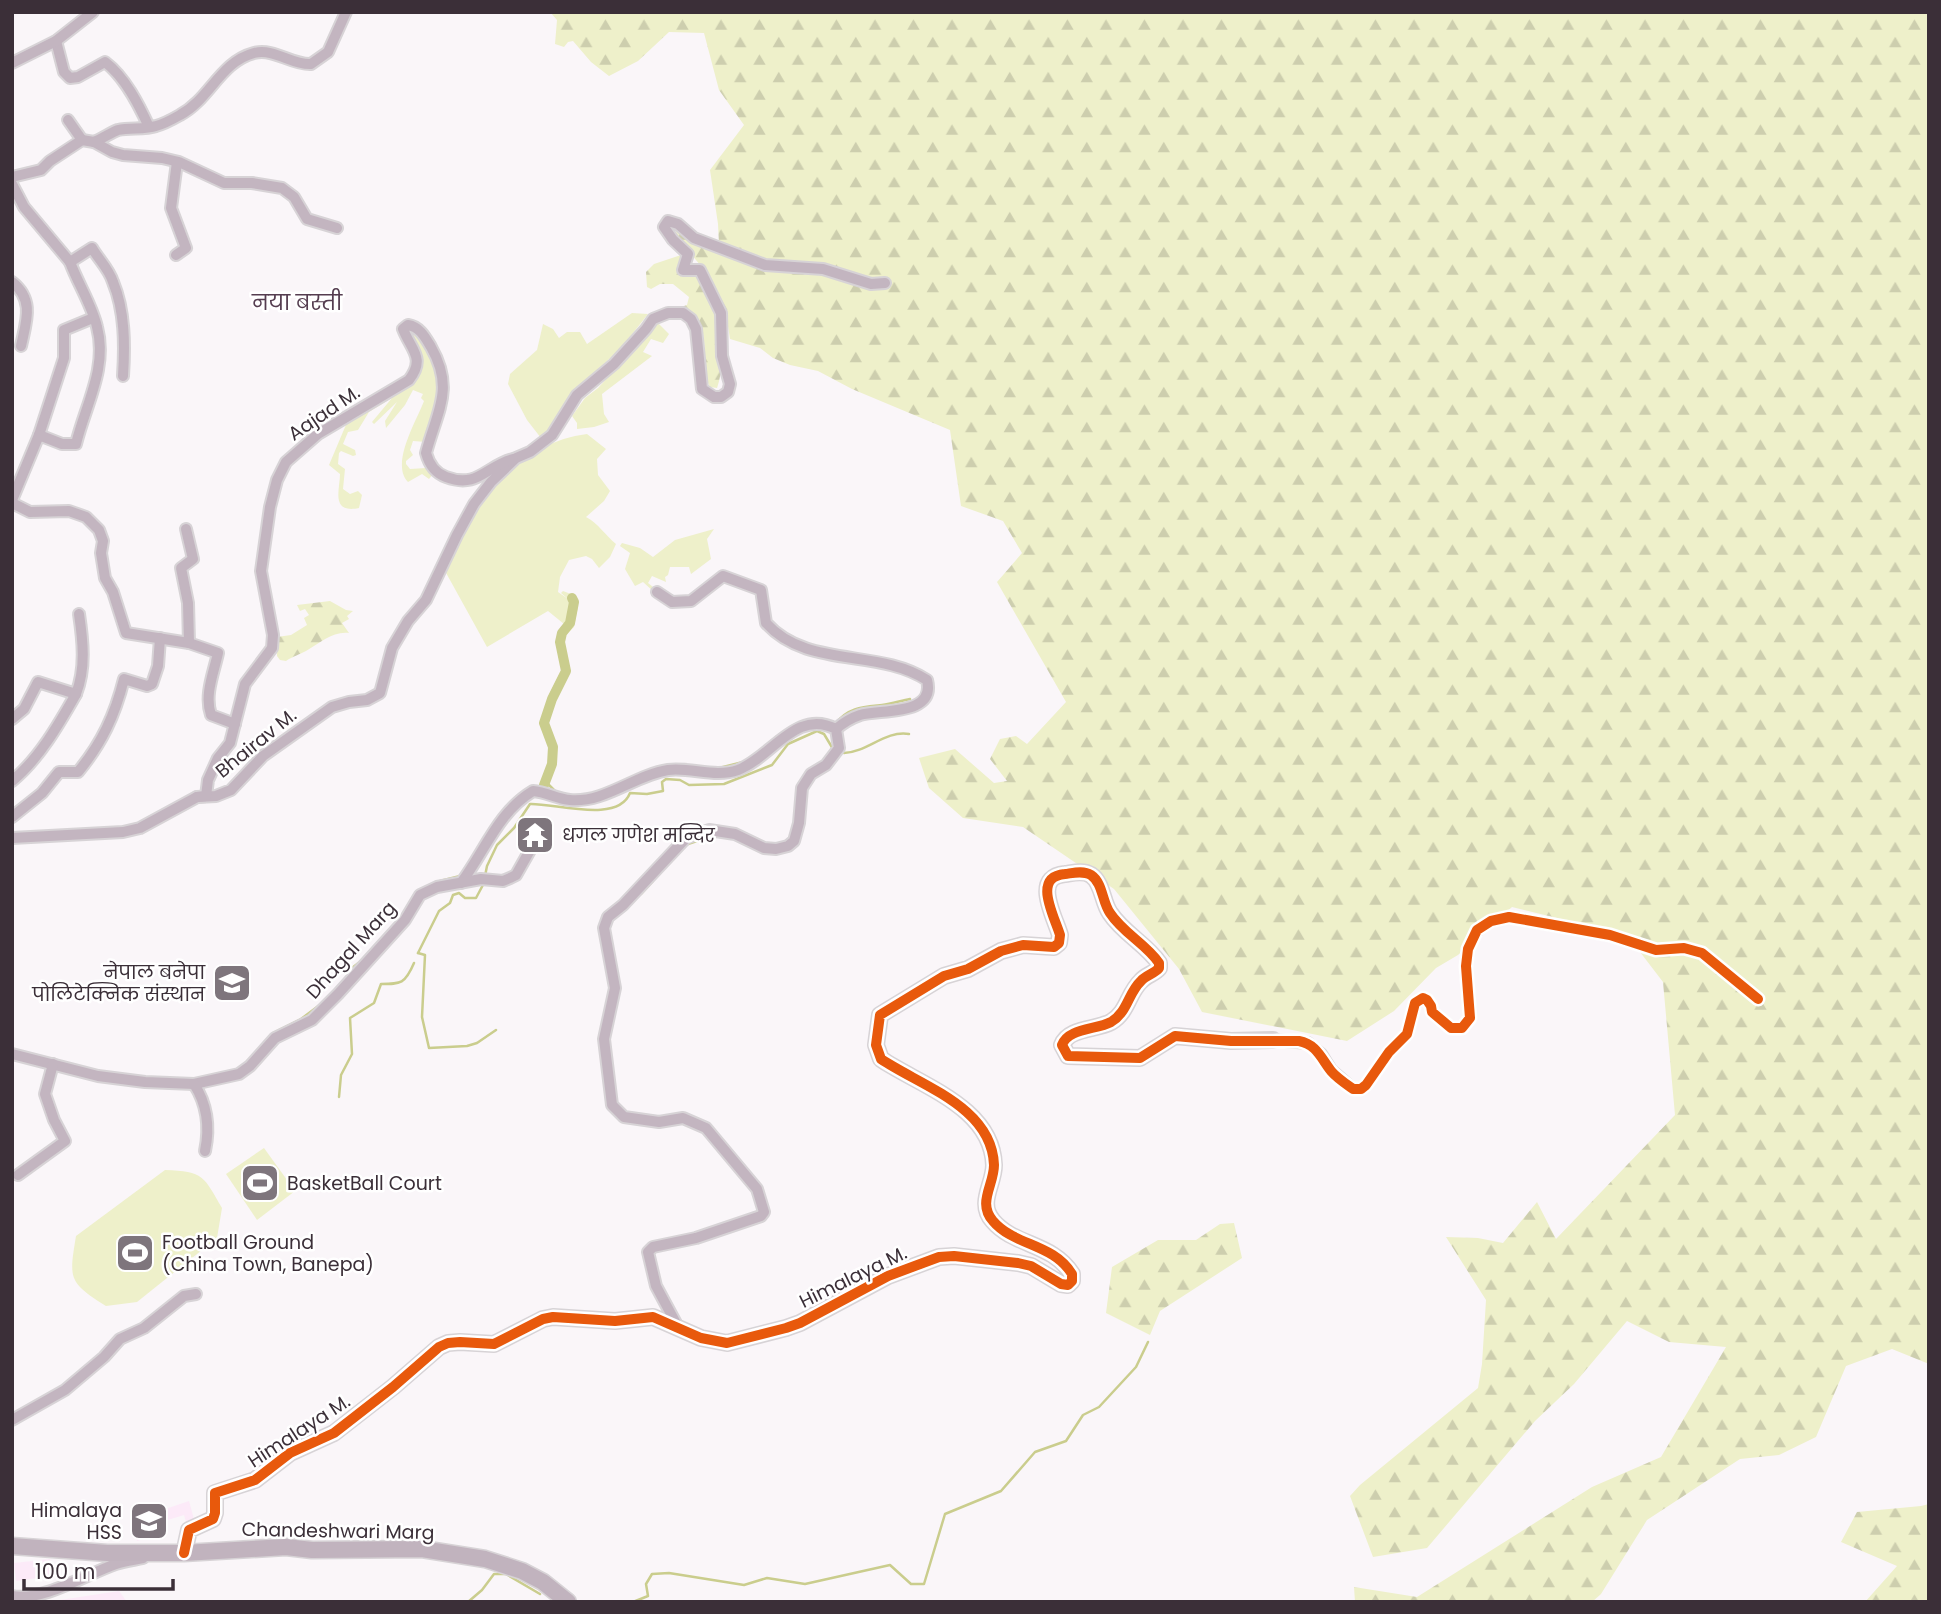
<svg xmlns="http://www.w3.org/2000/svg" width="1941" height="1614" viewBox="0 0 1941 1614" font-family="Poppins,'Noto Sans Devanagari',sans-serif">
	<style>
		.built { fill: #fceaf8 }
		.green { fill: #eef0ca }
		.forest { fill: url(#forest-firs) }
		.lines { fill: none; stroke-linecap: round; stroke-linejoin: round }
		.stream { stroke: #cacd8d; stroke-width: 2.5 }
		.canal { stroke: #cacd8d; stroke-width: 10 }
		.minor-casing { stroke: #d7d3d6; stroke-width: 14 }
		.tertiary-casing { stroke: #d7d3d6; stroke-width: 18 }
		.secondary-casing { stroke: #d7d3d6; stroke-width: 19 }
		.minor { stroke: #c3b5c0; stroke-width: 10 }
		.tertiary { stroke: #c3b5c0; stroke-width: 14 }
		.secondary { stroke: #c1b3be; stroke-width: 16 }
		.cycleway-casing { stroke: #fff; stroke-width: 15 }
		.cycleway { stroke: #e8590c; stroke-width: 10 }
		.labels { text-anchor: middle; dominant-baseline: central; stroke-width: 5; stroke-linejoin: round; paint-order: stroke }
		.street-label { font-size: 19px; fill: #3b2f38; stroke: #fff }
		.poi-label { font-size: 19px; fill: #3b2f38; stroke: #fff; text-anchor: start }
		.neighbourhood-label { font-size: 21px; fill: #553d50; stroke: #fff }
	</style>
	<defs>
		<pattern id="forest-firs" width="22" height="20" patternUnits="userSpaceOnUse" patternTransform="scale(1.75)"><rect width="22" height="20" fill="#eef0ca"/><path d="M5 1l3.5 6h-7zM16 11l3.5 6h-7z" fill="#cdceae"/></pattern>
	</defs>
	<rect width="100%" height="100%" fill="#faf6f9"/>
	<g class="built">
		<path d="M189,1501L195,1523L187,1525L184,1515L148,1526L150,1537L137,1541L133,1520Z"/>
		<path d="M50,1559L52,1576L16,1581L14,1563Z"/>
		<path d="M119,1591L127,1602H47Z"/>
	</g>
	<g class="green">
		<path d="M632,313L648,314L622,347L577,389L548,432L541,438L527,420L508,384L510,374L537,350L543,324L553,329L559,338L567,332H580L587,344Z"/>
		<path d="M658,323L669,334L663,343L651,339L643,352L652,356L602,394L604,414L609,422L594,427L577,429V423L572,416L585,398L598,388Z"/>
		<path d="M412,329L429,349L443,392L426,442L413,441L410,450L413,455L406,461V464L410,469L426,468L433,474L429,479L422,474L408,482C390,464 417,420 424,401L421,398L423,394L413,390L405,405L386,428L385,421L397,402L374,424L372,422L392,398L369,412L358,430L348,432L343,444L355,450L356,455L353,456L341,451L339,453L338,464L345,469L343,489L350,494L358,491L362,495L359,508C330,514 340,489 340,474L329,465L348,420L416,375L407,332Z"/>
		<path d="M587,434L606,449L597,459L598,475L610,491L604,501L586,517C598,523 605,535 616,544L610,557L599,568L592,559L586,556L569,560L560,577L558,592L568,599L561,593L563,591L576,596L578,607L574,627L565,636V660L569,664L568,669L564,670C557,654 557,640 564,624L548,611L487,647L445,571C475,508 511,444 587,434Z"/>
		<path d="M714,529L707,539L711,559L691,574L689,567H670L668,575L665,577L666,582L652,576L648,583L658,591H653L643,582L635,586L625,569L630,553L620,546L622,543L640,548L653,557L675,540Z"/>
		<path d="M264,1148L295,1191L257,1220L226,1174Z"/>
		<path d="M165,1170C204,1171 204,1177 222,1208L217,1238L137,1302L106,1306C68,1282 69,1279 76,1236Z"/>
	</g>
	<g class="forest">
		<path d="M550,12H1929V1364L1892,1349L1846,1366L1816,1437L1779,1455L1740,1459L1647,1520L1601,1594L1592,1602H1355L1354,1587L1417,1597L1592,1487L1661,1457L1726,1347L1669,1342L1627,1321L1574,1384L1535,1421L1427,1548L1373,1557L1350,1496L1360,1485L1478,1388L1482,1364L1486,1300L1446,1237L1478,1238L1503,1243L1537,1202L1556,1239L1675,1115L1663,982L1627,935L1512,907L1458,955L1436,968L1394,1011L1347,1041L1202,1012L1179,969L1114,889L1023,827L963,818L929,788L919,758L955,749L994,783L1007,781L990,759L1000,739L1016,736L1027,744L1066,702L997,582L1022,553L1003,521L961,506L950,430L852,389L818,371L790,365L773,358L760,348L730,339C724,289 707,272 675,236L676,230L697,245L731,259L719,244L718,224L710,170L744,125L719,90L704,33L669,32L638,61L609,76L591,62L573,41L568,42L564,47L555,44L557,20Z"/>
		<path d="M681,255C697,265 716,297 719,316C722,335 724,371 717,388L710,387L707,381C702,355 712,315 681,307L687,305L689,297L673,284H660L651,289L647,287L646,272L654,264Z"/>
		<path d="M330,601L346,610L353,611L347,616L349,619L342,623L349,633C333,631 320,643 306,651C299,655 293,656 286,661L280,660L277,656V637L291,635L307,625L304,618L309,615L305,609L300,611L297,605Z"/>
		<path d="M1234,1223L1242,1258L1160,1311L1150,1335L1106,1313L1112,1267L1158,1240H1196L1220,1224Z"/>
		<path d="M1929,1504V1602H1865L1897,1566L1841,1542L1857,1512L1921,1506Z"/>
	</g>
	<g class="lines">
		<g class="stream">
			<path d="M836,723C849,707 863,707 882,705C891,704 900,701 910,699"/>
			<path d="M776,737L788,729"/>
			<path d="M844,753C868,752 885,730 909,734"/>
			<path d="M719,768L743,762"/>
			<path d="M544,785L548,784L556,792"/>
			<path d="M516,797L527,789"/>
			<path d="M685,845L715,835"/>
			<path d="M485,876L487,866L497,845L514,828L530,804C555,803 618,824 630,793L647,794L663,791L662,782L666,779L680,780L689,785L724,784L772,765L788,744L817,731L824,734L833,749"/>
			<path d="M440,881L460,876"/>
			<path d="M641,894L653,881"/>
			<path d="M418,953L425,955L422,1017L429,1048L467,1046L477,1043L496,1030"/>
			<path d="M418,953L439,911L450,903L453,895L459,893L465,898H476L484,883"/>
			<path d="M347,977L352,968L361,961"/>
			<path d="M273,1033L301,1019L321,1004"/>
			<path d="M339,1097L341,1075L352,1054L350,1018L374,1003L381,984C401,984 405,984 414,963"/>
			<path d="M468,1602L482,1590L494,1574H506L540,1594"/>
			<path d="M633,1602L648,1596L646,1584L652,1574L669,1573L744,1585L767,1578L805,1584L890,1565L911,1584H924L945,1514L1001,1491L1035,1452L1066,1441L1083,1415L1099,1407L1136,1367L1148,1342"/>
		</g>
		<path class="canal" d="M544,785L552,764L553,747L544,723L552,699L566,671L560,642L562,633L570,623L574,602L572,598"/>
		<defs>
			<g id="minor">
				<path d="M56,41L64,72L70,78L78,77L105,62C125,77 139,105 149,127"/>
				<path d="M12,63L56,41L93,12"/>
				<path d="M68,120L82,140"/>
				<path d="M94,142C102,139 112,132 118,130C130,127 144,130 156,126C164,124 173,119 180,115C210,99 220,62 254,53C275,48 291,65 311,64L328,52L346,12"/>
				<path d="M12,177L41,170L50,161L82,140L94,142L112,152L123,155L162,158L179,162L224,183H252L282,188L294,197L307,219L337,228"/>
				<path d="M12,184L24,207L70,262L92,248C99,260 109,269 113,282C125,311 125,345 123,376"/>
				<path d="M176,255L186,248L171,208L177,162"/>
				<path d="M12,282C35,300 26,322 21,346"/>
				<path d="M39,435L64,358V330L93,318"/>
				<path d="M12,500L39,435L62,444H76C85,406 108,368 97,327C92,305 78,284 70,262"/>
				<path d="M12,503L30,512L69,511L86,517L99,530L103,541L101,553L105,578L113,592L126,633L189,643L218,653C214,672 204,695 211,715L235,724"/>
				<path d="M186,529L193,559L181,568L188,603L189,643"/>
				<path d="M657,592L672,602L691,601L723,576L761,590L766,623C807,669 878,648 927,680C936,716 882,709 860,715C851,718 843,723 836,729"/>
				<path d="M12,719L24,709L38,682L76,694C86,668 83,641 79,614"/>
				<path d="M12,781C39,759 59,724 76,694"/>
				<path d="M197,797L216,796L231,790L263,756L332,707L349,702L367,700L380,693L392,648L408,621L426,600L457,535L474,504L491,482L516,458L530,452L552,435L577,395L614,364L646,329L653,319L668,313H683L691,319L696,329L702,389L714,397H721L728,392L730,384L722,356L721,313L700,270H683L688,254L673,240L664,227L668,221L678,224L694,238L765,265L823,269L871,284L885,283"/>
				<path d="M12,817L42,793L59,772H78C102,743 115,715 124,679L147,686L152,684L158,666L160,638"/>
				<path d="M12,838L123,832L140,828L197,797L206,796L208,780L218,758L230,743L245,684L272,648L273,635L261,571L270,507L277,480L286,462L318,434L409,380C426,358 411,350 403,329L408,325C420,327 425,337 431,347C455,389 437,411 426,453C429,464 435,473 446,477C478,489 486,466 513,459"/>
				<path d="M461,883C485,851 498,812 533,791C546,792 558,799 570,800C605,803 635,775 668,770C691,767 715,778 738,770C772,757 796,708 836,729L839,748L826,765L811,774L802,788L799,823L794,841L788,846L776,849L764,848L735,834L709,830L686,838L623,905L608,917L604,928L615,988L604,1039L612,1105L624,1117L659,1122L683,1118L706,1128L757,1189L764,1212L761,1216L696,1238L653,1247L648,1252L656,1286L678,1327"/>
				<path d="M1273,1040L1308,1043L1321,1054L1331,1070L1353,1089H1361L1366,1085L1389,1052L1407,1034L1415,1003L1423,998L1427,1000L1431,1006L1432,1012L1451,1028H1462L1470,1018L1466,966L1468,949L1477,930L1491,921L1509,917L1610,935L1656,950L1684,948L1702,953L1758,999"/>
				<path d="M12,1054L98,1076L145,1082L194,1084L239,1074L250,1066L275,1038L312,1020L338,994L405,920L420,895L437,887L481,879L503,881L510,878L516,875L533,845"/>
				<path d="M194,1084C207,1104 210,1127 205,1151"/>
				<path d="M18,1175L65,1141L54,1120L45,1094L53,1064"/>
				<path d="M12,1420L65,1390L104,1357L120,1339L144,1328L184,1296L196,1294"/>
				<path d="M12,1596C42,1602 87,1574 116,1564C125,1561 134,1560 143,1558"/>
			</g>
			<path id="tertiary" d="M184,1553L189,1530L213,1519L215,1513V1493L255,1480L290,1453L334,1433L393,1387L439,1347L448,1343L460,1342L494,1344L543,1319L553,1317L615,1321L653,1317L701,1338L727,1343L786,1328L800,1323L888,1276L939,1257L954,1256L1018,1263L1031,1266L1061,1284L1068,1285L1072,1281V1274C1053,1243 1014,1246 993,1221C977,1203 994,1185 994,1165C992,1107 921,1086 881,1059L876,1045L880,1015L944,976L968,969L1001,951L1023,945L1054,947L1059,943L1060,935C1054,915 1032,877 1065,874C1073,873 1083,870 1091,875C1103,883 1102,902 1110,913C1123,933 1146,944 1159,963V968C1154,974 1146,975 1141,981C1128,993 1128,1012 1111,1022C1096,1030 1068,1028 1062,1045L1068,1056L1140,1058L1175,1036L1231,1041L1273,1040"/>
			<path id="secondary" d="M12,1546L107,1553H184L286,1547L312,1550L422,1549L485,1559L522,1571L543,1582L568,1602"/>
		</defs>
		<use href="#minor" class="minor-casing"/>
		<use href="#tertiary" class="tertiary-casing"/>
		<use href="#secondary" class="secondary-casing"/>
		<use href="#minor" class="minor"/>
		<use href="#tertiary" class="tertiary"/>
		<use href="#secondary" class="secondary"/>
		<defs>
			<path id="cycleway" d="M184,1553L189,1530L213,1519L215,1513V1493L255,1480L290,1453L334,1433L393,1387L439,1347L448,1343L460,1342L494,1344L543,1319L553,1317L615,1321L653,1317L701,1338L727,1343L786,1328L800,1323L888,1276L939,1257L954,1256L1018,1263L1031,1266L1061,1284L1068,1285L1072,1281V1274C1053,1243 1014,1246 993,1221C977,1203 994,1185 994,1165C992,1107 921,1086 881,1059L876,1045L880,1015L944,976L968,969L1001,951L1023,945L1054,947L1059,943L1060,935C1054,915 1032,877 1065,874C1073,873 1083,870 1091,875C1103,883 1102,902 1110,913C1123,933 1146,944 1159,963V968C1154,974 1146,975 1141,981C1128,993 1128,1012 1111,1022C1096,1030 1068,1028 1062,1045L1068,1056L1140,1058L1175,1036L1231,1041H1299C1316,1044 1321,1058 1331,1071C1337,1078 1346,1084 1353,1089H1361L1366,1085L1389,1052L1407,1034L1415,1003L1423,998L1427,1000L1431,1006L1432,1012L1451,1028H1462L1470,1018L1466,966L1468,949L1477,930L1491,921L1509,917L1610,935L1656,950L1684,948L1702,953L1758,999"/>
		</defs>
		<use href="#cycleway" class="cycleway-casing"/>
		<use href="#cycleway" class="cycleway"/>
	</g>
	<defs>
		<symbol id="temple-square" viewBox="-11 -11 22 22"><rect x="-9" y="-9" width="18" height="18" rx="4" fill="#7e757c" stroke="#fff"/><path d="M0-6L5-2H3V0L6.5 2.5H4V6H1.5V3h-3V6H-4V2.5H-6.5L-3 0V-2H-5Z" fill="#fff"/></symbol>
		<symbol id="school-square" viewBox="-11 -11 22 22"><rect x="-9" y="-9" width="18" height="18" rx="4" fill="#7e757c" stroke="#fff"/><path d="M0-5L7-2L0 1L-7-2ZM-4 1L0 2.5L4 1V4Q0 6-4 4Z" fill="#fff"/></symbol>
		<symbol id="stadium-square" viewBox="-11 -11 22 22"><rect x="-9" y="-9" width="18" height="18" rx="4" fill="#7e757c" stroke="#fff"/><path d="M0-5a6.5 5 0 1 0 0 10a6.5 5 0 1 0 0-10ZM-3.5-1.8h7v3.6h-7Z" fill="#fff"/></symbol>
	</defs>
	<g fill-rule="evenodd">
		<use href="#temple-square" x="513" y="813" width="44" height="44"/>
		<use href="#school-square" x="210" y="961" width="44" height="44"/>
		<use href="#stadium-square" x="238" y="1161" width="44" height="44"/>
		<use href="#stadium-square" x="113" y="1231" width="44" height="44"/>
		<use href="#school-square" x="127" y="1499" width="44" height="44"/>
	</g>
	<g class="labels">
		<g class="street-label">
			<text transform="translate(324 413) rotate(-34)">Aajad M.</text>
			<text transform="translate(256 743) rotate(-39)">Bhairav M.</text>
			<text transform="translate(351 950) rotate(-48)">Dhagal Marg</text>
			<text transform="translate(853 1277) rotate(-26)">Himalaya M.</text>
			<text transform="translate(299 1431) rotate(-33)">Himalaya M.</text>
			<text transform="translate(338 1531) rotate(1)">Chandeshwari Marg</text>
		</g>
		<g class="poi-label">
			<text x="562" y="835">धगल गणेश मन्दिर</text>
			<text x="205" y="972" text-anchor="end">नेपाल बनेपा<tspan x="205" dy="22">पोलिटेक्निक संस्थान</tspan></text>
			<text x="287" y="1183">BasketBall Court</text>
			<text x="162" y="1242">Football Ground<tspan x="162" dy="22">(China Town, Banepa)</tspan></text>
			<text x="122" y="1510" text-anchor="end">Himalaya<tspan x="122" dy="22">HSS</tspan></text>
		</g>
		<g class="neighbourhood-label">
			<text x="297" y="302">नया बस्ती</text>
		</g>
	</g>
	<rect width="1941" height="1614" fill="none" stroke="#3b2f38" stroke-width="28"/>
	<path d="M24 1579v10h149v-10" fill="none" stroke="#3b2f38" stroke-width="3.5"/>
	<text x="35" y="1579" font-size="21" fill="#3b2f38" stroke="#ffffff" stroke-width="5" paint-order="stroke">100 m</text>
</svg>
